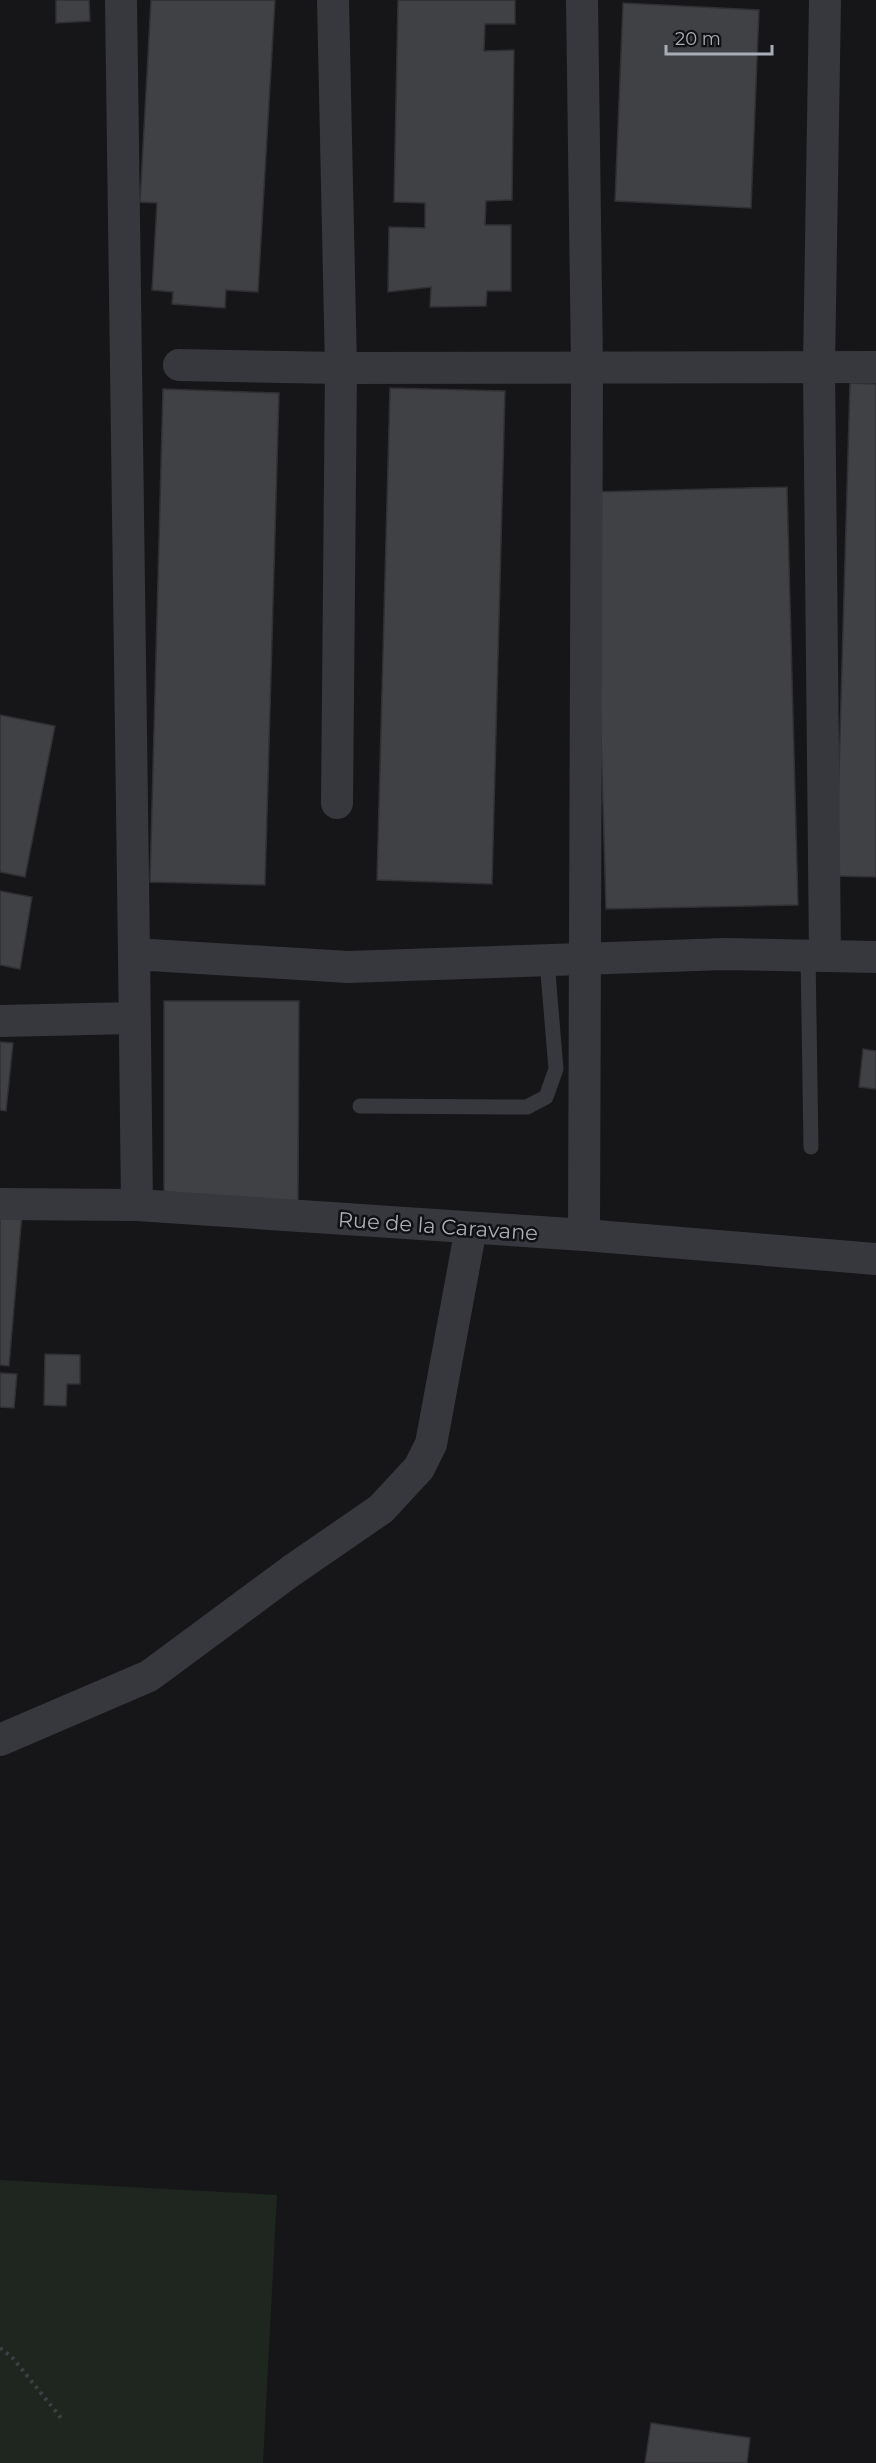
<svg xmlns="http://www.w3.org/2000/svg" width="876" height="2463" viewBox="0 0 876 2463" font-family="Montserrat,sans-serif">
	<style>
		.green { fill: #1e261f }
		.building { fill: #404145; stroke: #303034; stroke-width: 1.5 }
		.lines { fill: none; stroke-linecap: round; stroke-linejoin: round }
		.path { stroke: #3d3f44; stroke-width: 4; stroke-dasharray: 3 4.5; stroke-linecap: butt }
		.lane { stroke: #37383d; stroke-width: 15 }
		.street { stroke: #37383d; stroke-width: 32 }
		.labels { text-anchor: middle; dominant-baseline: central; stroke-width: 5; stroke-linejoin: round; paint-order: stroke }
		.street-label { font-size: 21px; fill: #a8adb8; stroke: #111113 }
	</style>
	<rect width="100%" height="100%" fill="#161618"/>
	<path class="green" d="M0,2180L277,2195L263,2463H0Z"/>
	<g class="building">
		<path d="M56,0H89L90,21L56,23Z"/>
		<path d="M151,0H275L258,292L226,290L225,308L172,304L173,292L152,290L157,203L140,202Z"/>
		<path d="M398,0H515V24H485L484,51L514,50L512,200L486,201L485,225H511V291H487L486,306L430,307L431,287L388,292L389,227L425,228V203L394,202Z"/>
		<path d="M623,3L759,10L751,208L615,201Z"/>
		<path d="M850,383L876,384V877L836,876Z"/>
		<path d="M390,388L505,391L492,884L377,880Z"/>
		<path d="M163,389L279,393L265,885L150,882Z"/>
		<path d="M787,487L798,905L606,909L594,492Z"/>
		<path d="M0,715L55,726L25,877L0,872Z"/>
		<path d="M0,891L32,897L20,969L0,965Z"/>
		<path d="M164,1001H299L298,1201L164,1200Z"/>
		<path d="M0,1042L13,1043L6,1111L0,1110Z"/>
		<path d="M863,1049L876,1051V1089L859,1087Z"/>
		<path d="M0,1212L22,1214L9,1366L0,1365Z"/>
		<path d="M45,1354L80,1355V1384H67L66,1406L44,1405Z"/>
		<path d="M0,1373L17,1374L14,1408L0,1407Z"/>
		<path d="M651,2423L750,2438L747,2463H645Z"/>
	</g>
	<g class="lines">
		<path class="path" d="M0,2348L12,2357L61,2418"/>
		<g class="lane">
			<path d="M808,955L811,1147"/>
			<path d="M360,1106L527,1107L546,1097L556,1069L547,961"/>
		</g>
		<g class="street">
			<path d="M121,0L134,954"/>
			<path d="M333,0L341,368L337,803"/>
			<path d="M582,0L587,366L584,1235"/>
			<path d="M825,0L819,367L825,956"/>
			<path d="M179,365L341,368L876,367"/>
			<path d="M0,1021L134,1018"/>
			<path d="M0,1204L137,1205L584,1235L876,1259"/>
			<path d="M137,1205L134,954L348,967L725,954L876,957"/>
			<path d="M0,1740L149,1676L291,1571L381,1509L419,1468L431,1444L471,1228"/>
		</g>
	</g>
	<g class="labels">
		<g class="street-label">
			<text transform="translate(438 1226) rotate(4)">Rue de la Caravane</text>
		</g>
	</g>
	<path d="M666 45v9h106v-9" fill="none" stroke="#a8adb8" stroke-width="3"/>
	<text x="675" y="45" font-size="18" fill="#a8adb8" stroke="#111113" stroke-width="4.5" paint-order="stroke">20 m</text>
</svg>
